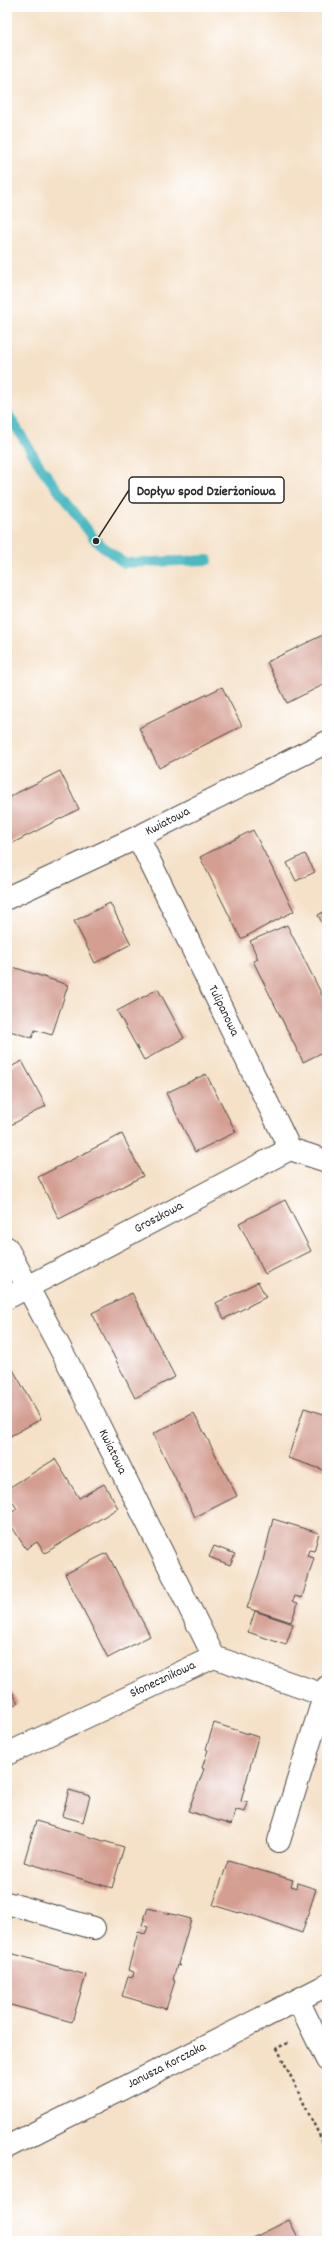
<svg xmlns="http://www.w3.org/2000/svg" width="334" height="2248" viewBox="0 0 334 2248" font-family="Dekko,sans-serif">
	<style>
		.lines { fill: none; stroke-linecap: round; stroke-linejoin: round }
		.stream { stroke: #4ab9c2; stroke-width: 10 }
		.building { fill: #d49e92 }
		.minor-casing { stroke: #494643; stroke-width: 24 }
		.path { stroke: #494643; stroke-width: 2.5; stroke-dasharray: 3 3; stroke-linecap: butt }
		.minor { stroke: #fff; stroke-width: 22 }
		.labels { text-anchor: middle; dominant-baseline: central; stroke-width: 3; stroke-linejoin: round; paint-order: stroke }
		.street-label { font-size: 13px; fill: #2b2b2b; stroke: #fff }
		.leader { fill: none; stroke: #2b2b2b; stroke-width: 1.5 }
		.callout-dot { fill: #2b2b2b; stroke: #fff; stroke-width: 1.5 }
		.callout { fill: #fff; stroke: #2b2b2b; stroke-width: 1.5 }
		.callout-label { font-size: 14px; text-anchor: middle; font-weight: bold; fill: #2b2b2b }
	</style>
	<rect width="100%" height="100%" fill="#fff"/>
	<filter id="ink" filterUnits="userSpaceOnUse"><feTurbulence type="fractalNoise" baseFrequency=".025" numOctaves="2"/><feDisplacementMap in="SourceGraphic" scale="8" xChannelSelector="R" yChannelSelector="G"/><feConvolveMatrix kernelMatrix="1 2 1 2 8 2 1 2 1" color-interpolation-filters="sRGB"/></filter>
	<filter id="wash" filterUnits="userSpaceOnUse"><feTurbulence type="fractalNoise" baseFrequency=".012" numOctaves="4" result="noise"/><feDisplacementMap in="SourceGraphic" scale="16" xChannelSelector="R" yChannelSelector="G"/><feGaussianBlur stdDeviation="0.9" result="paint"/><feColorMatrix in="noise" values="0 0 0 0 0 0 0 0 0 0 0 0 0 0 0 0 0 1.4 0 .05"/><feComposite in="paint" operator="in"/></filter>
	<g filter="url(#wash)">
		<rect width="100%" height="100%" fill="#f5e1c8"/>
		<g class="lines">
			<path class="stream" d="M7,412L40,466L96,541L124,563L208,560"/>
		</g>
		<g id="blocks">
			<g class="building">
				<path d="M327,633V683L287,703L267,662Z"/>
				<path d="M222,687L242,726L159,768L139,728Z"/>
				<path d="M60,771L79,809L7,846V798Z"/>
				<path d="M253,830L294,911L241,939L200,857Z"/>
				<path d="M305,854L315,872L296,881L287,863Z"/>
				<path d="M110,903L131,944L95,963L74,921Z"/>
				<path d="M327,910V933L318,915Z"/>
				<path d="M287,925L327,1005V1050L303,1062L253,961L258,959L250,941Z"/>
				<path d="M7,965L68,985L52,1035L35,1030L32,1038L7,1030Z"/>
				<path d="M158,989L184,1038L144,1060L117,1011Z"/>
				<path d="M22,1061L46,1106L7,1127V1069Z"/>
				<path d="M206,1074L236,1132L195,1152L166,1093Z"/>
				<path d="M122,1134L143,1176L59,1219L38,1177Z"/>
				<path d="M285,1200L311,1251L265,1274L239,1223Z"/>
				<path d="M258,1282L266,1297L224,1319L216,1303Z"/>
				<path d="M132,1293L175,1377L135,1398L92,1313Z"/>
				<path d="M7,1359L41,1419L7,1438Z"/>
				<path d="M304,1408L327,1415V1471L288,1458Z"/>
				<path d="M194,1413L237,1496L195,1517L153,1434Z"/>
				<path d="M55,1459L79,1498L104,1484L118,1508L45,1553L37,1542L26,1549L7,1519V1515L17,1509L7,1493V1489Z"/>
				<path d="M273,1519L319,1533L314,1551L309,1550L307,1556L314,1558L302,1598L295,1596L293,1601L298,1603L291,1622L247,1608L262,1565Z"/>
				<path d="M214,1546L235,1554L230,1565L209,1557Z"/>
				<path d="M107,1553L150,1636L108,1658L65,1574Z"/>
				<path d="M255,1611L293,1624L286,1645L248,1632Z"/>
				<path d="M7,1682L18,1703L7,1709Z"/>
				<path d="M214,1723L258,1737L241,1801L248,1803L245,1812L236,1810L231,1825L188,1811L204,1769L202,1768L208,1750L206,1749Z"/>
				<path d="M69,1790L90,1796L83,1822L62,1816Z"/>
				<path d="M36,1821L124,1847L112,1888L24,1862Z"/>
				<path d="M228,1861L293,1880L291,1886L296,1888L297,1883L316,1889L302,1933L258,1917L240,1912L239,1913L213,1905Z"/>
				<path d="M148,1908L191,1919L178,1964L180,1966L177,1965L173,1980L175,1981L166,2009L122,1996L128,1976L133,1977L134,1972L128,1970L138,1932L145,1934L148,1927L142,1925Z"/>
				<path d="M7,1952L86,1975L72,2022L7,2004Z"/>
				<path d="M289,2220L300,2241H247Z"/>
			</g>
		</g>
	</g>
	<g filter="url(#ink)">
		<use href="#blocks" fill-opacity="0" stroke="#494643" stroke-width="1"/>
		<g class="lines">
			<defs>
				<g id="minor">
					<path d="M138,837L290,1149L327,1161"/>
					<path d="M7,898L138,837L327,742"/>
					<path d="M7,1248L69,1365L214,1657"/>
					<path d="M7,1298L290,1149"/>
					<path d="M7,1754L214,1657L327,1696"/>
					<path d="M279,1841L327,1687"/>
					<path d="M7,1903L94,1928"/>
					<path d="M298,2000L327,2060"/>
					<path d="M7,2147L327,1985"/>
				</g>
			</defs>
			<use href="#minor" class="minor-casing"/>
			<path class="path" d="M288,2043L277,2048L327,2151"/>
			<use href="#minor" class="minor"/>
		</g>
	</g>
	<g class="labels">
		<g class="street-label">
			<text transform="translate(168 822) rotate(-27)">Kwiatowa</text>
			<text transform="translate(223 1011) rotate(64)">Tulipanowa</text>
			<text transform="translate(159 1218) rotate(-28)">Groszkowa</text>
			<text transform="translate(112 1452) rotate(64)">Kwiatowa</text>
			<text transform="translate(163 1680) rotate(-25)">Słonecznikowa</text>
			<text transform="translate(167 2066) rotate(-27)">Janusza Korczaka</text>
		</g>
	</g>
	<path class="leader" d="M96 541L129 490"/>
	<circle class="callout-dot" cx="96" cy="541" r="4"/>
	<rect class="callout" x="129" y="477" width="155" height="26" rx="4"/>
	<g class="callout-label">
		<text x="206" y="495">Dopływ spod Dzierżoniowa</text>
	</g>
	<rect width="334" height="2248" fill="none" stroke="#fff" stroke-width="24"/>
</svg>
